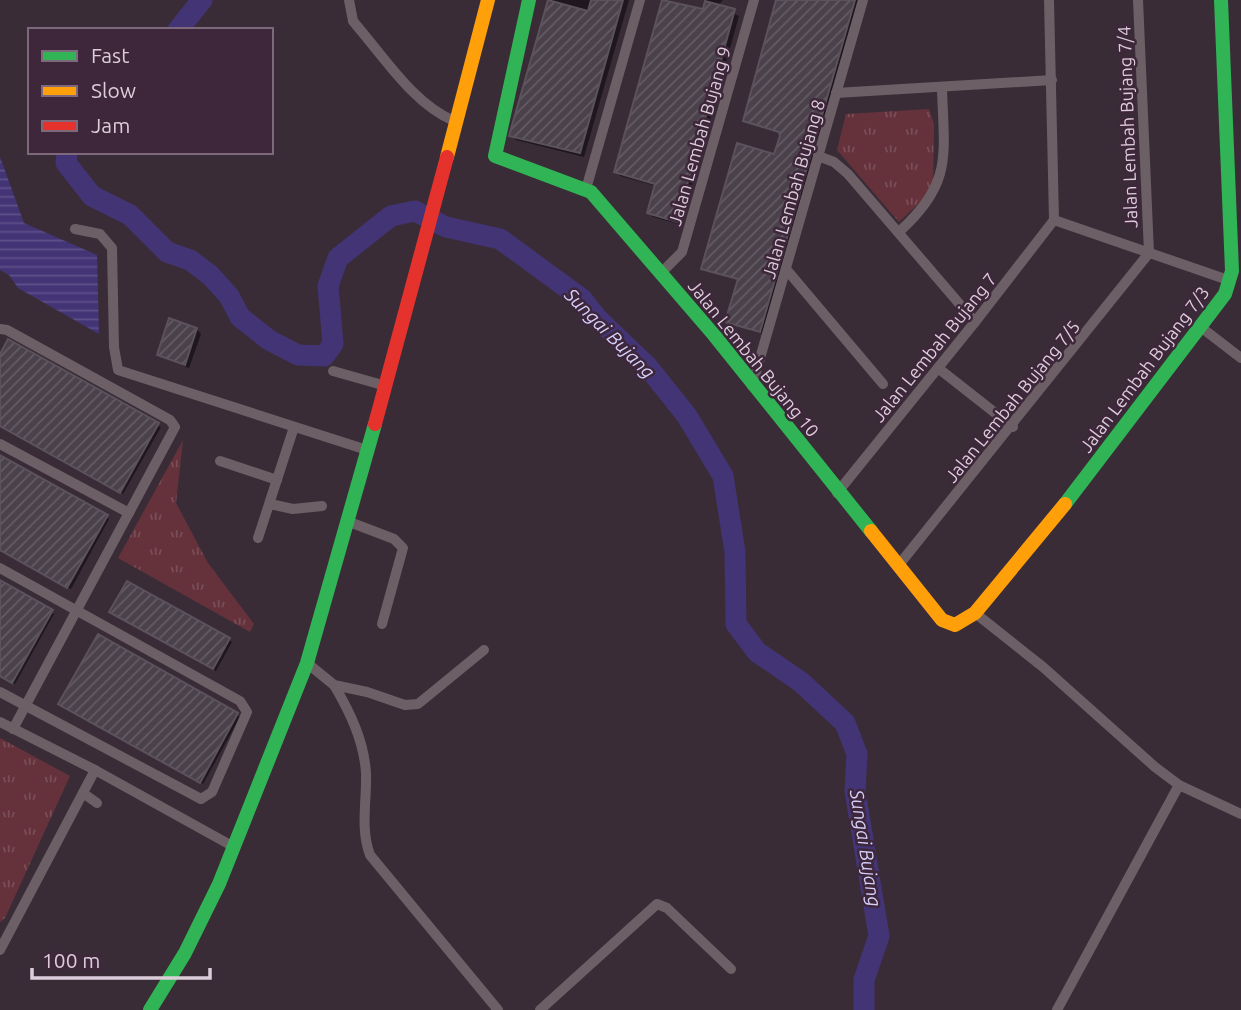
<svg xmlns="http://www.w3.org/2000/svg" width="1241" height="1010" viewBox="0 0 1241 1010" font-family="Ubuntu,sans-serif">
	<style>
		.park { fill: url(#park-tufts) }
		.water { fill: url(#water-rules) }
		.shadow { fill: #0007 }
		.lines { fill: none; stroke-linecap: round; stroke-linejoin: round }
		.river { stroke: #433476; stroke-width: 21 }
		.building { fill: url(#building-hatch); stroke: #5b525c; stroke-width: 2 }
		.street { stroke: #6c6066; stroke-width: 10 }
		.fast { stroke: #30b455; stroke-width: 14 }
		.slow { stroke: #ff9f0a; stroke-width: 14 }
		.jam { stroke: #e5322d; stroke-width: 14 }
		.labels { text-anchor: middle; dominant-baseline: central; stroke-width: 5; stroke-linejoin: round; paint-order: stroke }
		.street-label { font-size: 18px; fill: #dccdda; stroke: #3e273b }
		.water-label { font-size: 19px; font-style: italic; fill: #d4d0fa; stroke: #3e273b }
	</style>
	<defs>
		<pattern id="park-tufts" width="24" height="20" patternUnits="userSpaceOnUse" patternTransform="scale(1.75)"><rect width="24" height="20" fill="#65323b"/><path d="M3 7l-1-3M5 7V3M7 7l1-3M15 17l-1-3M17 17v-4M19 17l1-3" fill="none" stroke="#7a4e57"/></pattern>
		<pattern id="water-rules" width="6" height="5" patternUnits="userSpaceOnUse" patternTransform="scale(1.75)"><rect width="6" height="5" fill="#433476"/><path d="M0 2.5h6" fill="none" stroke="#5e5089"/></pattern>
		<pattern id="building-hatch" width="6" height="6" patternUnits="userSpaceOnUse" patternTransform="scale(1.75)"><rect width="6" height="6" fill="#4a414b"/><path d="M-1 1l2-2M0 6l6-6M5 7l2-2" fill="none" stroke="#645b64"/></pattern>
	</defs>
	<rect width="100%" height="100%" fill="#392c37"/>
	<g class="park">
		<path d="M929,109L934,124L933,190L899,222L837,150L846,114Z"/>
		<path d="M183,440L176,503L208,563L254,624L250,632L118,558Z"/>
		<path d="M0,738L70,776L5,918L0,922Z"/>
	</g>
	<path class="water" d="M0,157L24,223L97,255L99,334L18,288L9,275L0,270Z"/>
	<g class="shadow">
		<path d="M550,0H629L584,157L516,140L511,135Z"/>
		<path d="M664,0L704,11L707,0H723L718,6L739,16L681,225L653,217L649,213L656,186L620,176L616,171Z"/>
		<path d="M778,0H858L762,334L727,322L739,280L703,268L776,156L781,133L745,121Z"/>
		<path d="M197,329L201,334L189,368L159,355Z"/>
		<path d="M0,357L161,427L123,494L0,426Z"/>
		<path d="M0,456L109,519L71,589L0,550Z"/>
		<path d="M0,582L54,614L15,684L0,676Z"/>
		<path d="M127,583L229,640L232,642L216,671L114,614Z"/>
		<path d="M98,637L240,717L203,784L60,704Z"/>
	</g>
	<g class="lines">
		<g class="river">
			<path d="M178,30L202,0"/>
			<path d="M67,152L66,163L92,196L130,215L167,252L190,260L210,275L229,296L240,317L269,340L298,355L324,356L333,344L328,286L338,258L391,216L415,211L446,227L500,239L582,299L597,318L648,367L687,416L723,476L735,552L736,624L757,652L801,682L845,723L857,754L855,791L879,936L864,980V1010"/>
		</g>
	</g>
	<g class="building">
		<path d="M548,0L588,11L591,0H623L580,153L509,136Z"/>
		<path d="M662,0L703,9L705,1L735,9L677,222L647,213L655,184L614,172Z"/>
		<path d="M776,0H855L760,332L725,322L738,279L701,269L737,143L774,154L780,136L779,132L743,121Z"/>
		<path d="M169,318L197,328L185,365L157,355Z"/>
		<path d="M8,339L159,423L120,493L0,426V354Z"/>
		<path d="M0,455L108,515L67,588L0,550Z"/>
		<path d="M0,580L53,610L12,683L0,676Z"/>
		<path d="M127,581L230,638L213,669L109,612Z"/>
		<path d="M98,634L238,713L200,783L58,704Z"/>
	</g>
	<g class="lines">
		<g class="street">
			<path d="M349,0L353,21L362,32C388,63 416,105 454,121"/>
			<path d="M836,93L1052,80"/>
			<path d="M818,156L834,162L848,174L975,322"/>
			<path d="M586,189L640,0"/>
			<path d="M1054,220L1231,281"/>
			<path d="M75,229L100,234L112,248L114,347L118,370L367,450"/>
			<path d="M900,231C953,183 944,155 942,89"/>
			<path d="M786,269L883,384"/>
			<path d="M661,273L682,252L754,0"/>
			<path d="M1202,328L1241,358"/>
			<path d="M0,329L7,330L170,420L175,427L13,729"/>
			<path d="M938,368L1013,427"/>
			<path d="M333,371L386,386"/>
			<path d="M752,386L863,0"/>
			<path d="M0,444L129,513"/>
			<path d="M220,461L277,480"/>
			<path d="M837,493L975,322L1054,220L1049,0"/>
			<path d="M270,504L293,509L322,506"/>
			<path d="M347,521L394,539L403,548L382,624"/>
			<path d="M258,538L294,427"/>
			<path d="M898,566L1149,253L1138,0"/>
			<path d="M0,568L240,701L247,712L212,792L201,799L0,692"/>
			<path d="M975,613L1043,667L1155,767L1179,785L1241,814"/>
			<path d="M307,663L334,685L367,692L405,705L418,704L484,650"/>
			<path d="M334,685C350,712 364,741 366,773C367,800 360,829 370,855L498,1010"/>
			<path d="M0,722L95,770L234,847"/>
			<path d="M83,793L97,803"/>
			<path d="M0,950L95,770"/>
			<path d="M540,1010L657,904L667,908L731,969"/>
			<path d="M1057,1010L1179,785"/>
		</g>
		<g class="fast">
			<path d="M529,0L495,156L591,192L714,335L871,531"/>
			<path d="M1065,504L1225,294L1232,271L1221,0"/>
			<path d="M150,1010L185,953L219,884L307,663L375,424"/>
		</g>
		<g class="slow">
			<path d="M447,157L488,0"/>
			<path d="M871,531L942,620L955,625L975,613L1065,504"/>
		</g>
		<path class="jam" d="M375,424L447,157"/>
	</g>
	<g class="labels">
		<g class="street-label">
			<text transform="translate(1127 127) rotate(-92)">Jalan Lembah Bujang 7/4</text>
			<text transform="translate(699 136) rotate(-74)">Jalan Lembah Bujang 9</text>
			<text transform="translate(793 189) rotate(-74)">Jalan Lembah Bujang 8</text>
			<text transform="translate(934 347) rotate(-51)">Jalan Lembah Bujang 7</text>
			<text transform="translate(754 358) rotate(51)">Jalan Lembah Bujang 10</text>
			<text transform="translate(1144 369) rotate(-53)">Jalan Lembah Bujang 7/3</text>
			<text transform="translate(1012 401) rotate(-51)">Jalan Lembah Bujang 7/5</text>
		</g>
		<g class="water-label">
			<text transform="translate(610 333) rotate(45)">Sungai Bujang</text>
			<text transform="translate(866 848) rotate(81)">Sungai Bujang</text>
		</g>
	</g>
	<rect x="28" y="28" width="245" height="126" fill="#3e273b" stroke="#7d697b" stroke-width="2"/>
	<rect x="42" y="51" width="35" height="10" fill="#30b455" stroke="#7d697b" stroke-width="2"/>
	<text x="91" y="63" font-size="21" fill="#dccdda">Fast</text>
	<rect x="42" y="86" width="35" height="10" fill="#ff9f0a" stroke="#7d697b" stroke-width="2"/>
	<text x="91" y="98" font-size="21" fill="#dccdda">Slow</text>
	<rect x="42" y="121" width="35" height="10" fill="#e5322d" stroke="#7d697b" stroke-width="2"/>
	<text x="91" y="133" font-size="21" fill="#dccdda">Jam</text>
	<path d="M32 968v10h178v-10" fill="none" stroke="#dccdda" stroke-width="3.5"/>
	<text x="42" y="968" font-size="21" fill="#dccdda" stroke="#3e273b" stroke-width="5" paint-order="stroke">100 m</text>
</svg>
